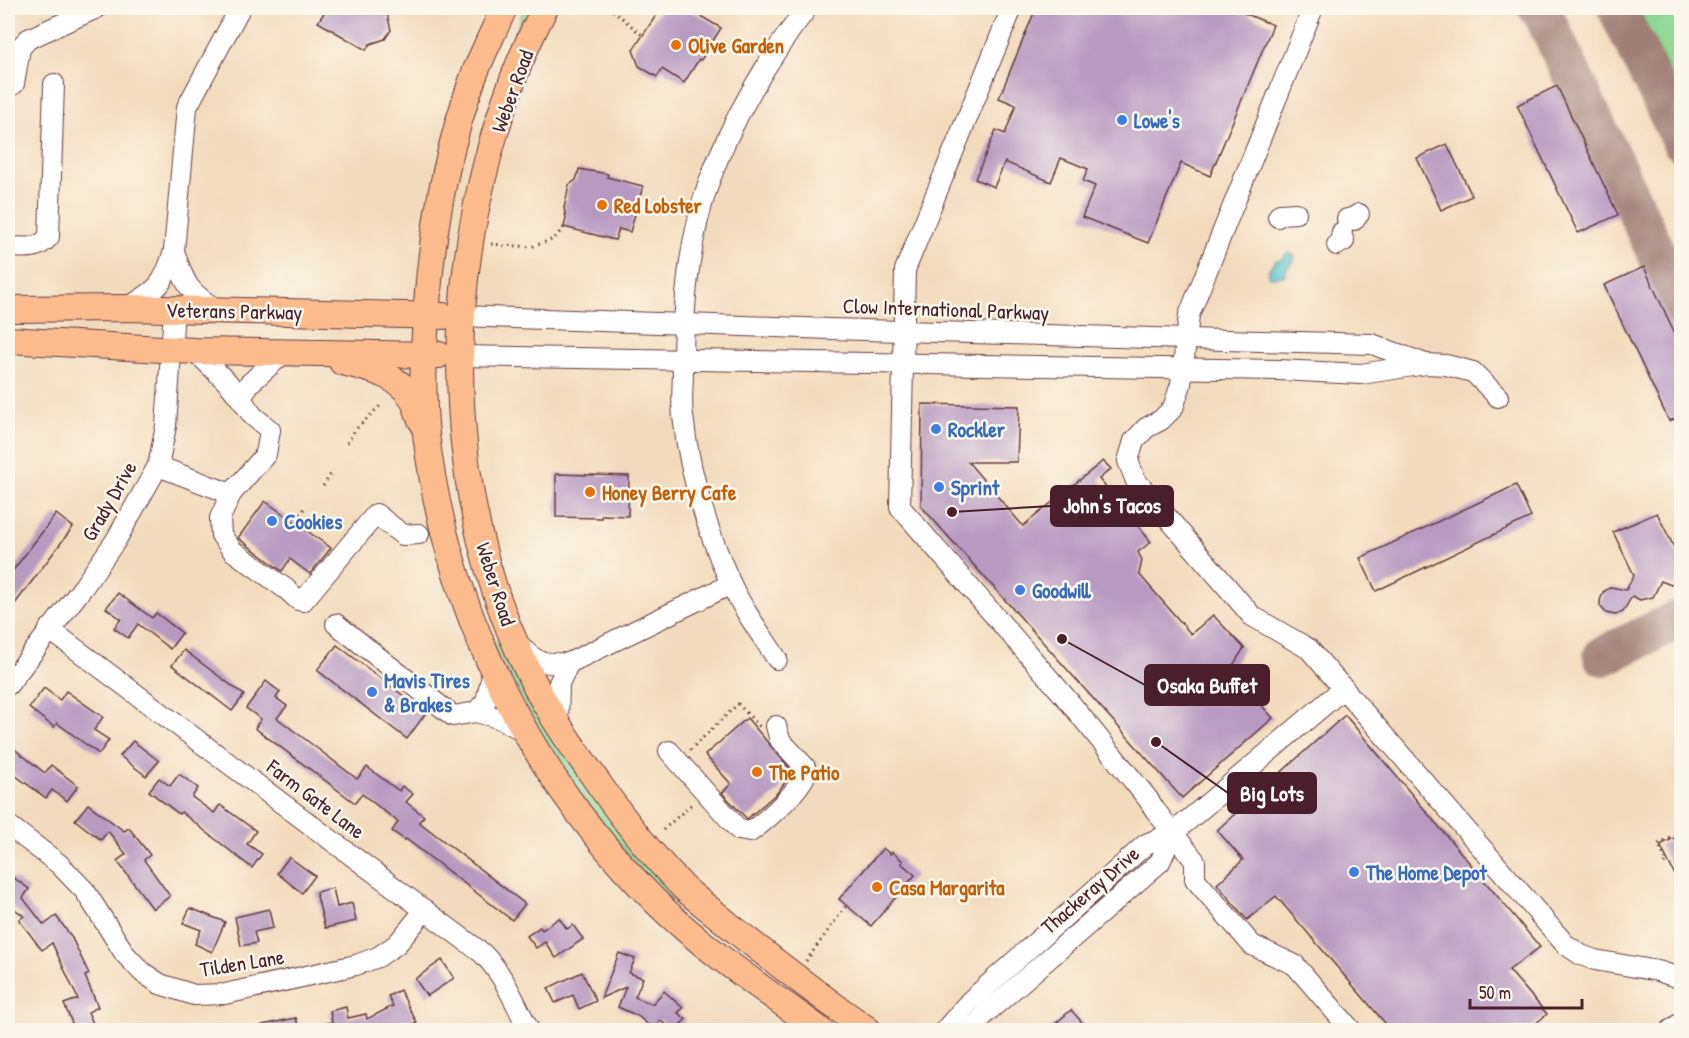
<svg xmlns="http://www.w3.org/2000/svg" width="1689" height="1038" viewBox="0 0 1689 1038" font-family="'Patrick Hand',sans-serif">
	<style>
		.green { fill: #8cd895; stroke: #6b7c60; stroke-width: 1.5 }
		.water { fill: #57c4cf; stroke: #50727d; stroke-width: 1.5 }
		.lines { fill: none; stroke-linecap: round; stroke-linejoin: round }
		.taxiway { stroke: #9e7d74; stroke-width: 40 }
		.building { fill: #b69ac0 }
		.minor-casing { stroke: #633b41; stroke-width: 22 }
		.major-casing { stroke: #633b41; stroke-width: 28 }
		.path { stroke: #633b41; stroke-width: 3; stroke-dasharray: 1.5 4.5; stroke-linecap: butt }
		.minor { stroke: #fff; stroke-width: 20 }
		.major { stroke: #fbbb8d; stroke-width: 26 }
		.food-dot { fill: #e8710a; stroke: #fbf7ec; stroke-width: 2 }
		.shop-dot { fill: #3f7fe0; stroke: #fbf7ec; stroke-width: 2 }
		.labels { text-anchor: middle; dominant-baseline: central; stroke-width: 5; stroke-linejoin: round; paint-order: stroke }
		.food-label { font-size: 21px; font-weight: bold; fill: #c56008; stroke: #fbf7ec; text-anchor: start }
		.street-label { font-size: 21px; fill: #4a1f2b; stroke: #fbf7ec }
		.shop-label { font-size: 21px; font-weight: bold; fill: #366cbe; stroke: #fbf7ec; text-anchor: start }
		.leader { fill: none; stroke: #4a1f2b; stroke-width: 2 }
		.callout-dot { fill: #4a1f2b; stroke: #fbf7ec; stroke-width: 2 }
		.callout { fill: #4a1f2b; stroke: #4a1f2b; stroke-width: 2 }
		.callout-label { font-size: 22px; text-anchor: middle; font-weight: bold; fill: #fff }
	</style>
	<rect width="100%" height="100%" fill="#fbf7ec"/>
	<filter id="ink" filterUnits="userSpaceOnUse"><feTurbulence type="fractalNoise" baseFrequency=".0167" numOctaves="2"/><feDisplacementMap in="SourceGraphic" scale="12" xChannelSelector="R" yChannelSelector="G"/><feConvolveMatrix kernelMatrix="1 2 1 2 8 2 1 2 1" color-interpolation-filters="sRGB"/></filter>
	<filter id="wash" filterUnits="userSpaceOnUse"><feTurbulence type="fractalNoise" baseFrequency=".008" numOctaves="4" result="noise"/><feDisplacementMap in="SourceGraphic" scale="24" xChannelSelector="R" yChannelSelector="G"/><feGaussianBlur stdDeviation="1.35" result="paint"/><feColorMatrix in="noise" values="0 0 0 0 0 0 0 0 0 0 0 0 0 0 0 0 0 1.4 0 .05"/><feComposite in="paint" operator="in"/></filter>
	<g filter="url(#wash)">
		<rect width="100%" height="100%" fill="#f2dbbc"/>
		<g class="green">
			<path d="M524,8H536L516,50L511,48Z"/>
			<path d="M1628,8H1681V104L1676,97Z"/>
			<path d="M497,641L524,688L689,907L686,910L650,882L561,771L492,643Z"/>
		</g>
		<path class="water" d="M1288,253L1294,255V261L1287,268L1284,276L1269,277V269L1276,260L1279,261Z"/>
		<g class="lines">
			<g class="taxiway">
				<path d="M1538,8L1542,12L1682,307"/>
				<path d="M1617,8L1682,142"/>
				<path d="M1603,656L1682,618"/>
			</g>
		</g>
		<g id="blocks">
			<g class="building">
				<path d="M327,8H392L387,14L391,30L385,39L370,44L366,50L318,22Z"/>
				<path d="M661,8H687L721,28L701,60L699,59L684,83L662,69L657,77L639,66L633,50Z"/>
				<path d="M1036,8H1246L1244,13L1273,25L1210,176L1181,163L1148,243L1082,217L1095,186L1083,181L1088,169L1061,158L1051,182L1005,162L994,187L975,179L996,130L1005,134L1016,105L999,98Z"/>
				<path d="M1557,86L1618,215L1578,233L1517,105Z"/>
				<path d="M1447,144L1472,196L1441,210L1417,158Z"/>
				<path d="M579,169L608,174L607,177L643,186L630,232L619,229L615,240L564,227L566,218L564,208L569,185L576,180Z"/>
				<path d="M1644,267L1682,349V416L1669,421L1604,285Z"/>
				<path d="M922,404L1019,406L1017,462H968L1023,526L1103,461L1111,469L1099,479L1151,542L1138,552L1142,560L1139,574L1191,634L1213,615L1244,648L1230,670L1273,718L1182,798L921,506Z"/>
				<path d="M556,474L629,476L628,516L602,515L601,518L556,517Z"/>
				<path d="M1516,485L1531,517L1376,591L1360,558Z"/>
				<path d="M265,501L331,548L310,574L290,559L282,571L238,538Z"/>
				<path d="M1657,513L1679,557L1682,560V584L1671,585L1661,581L1653,597L1640,600L1632,596L1623,612L1615,615L1606,613L1600,606V601L1603,592L1611,587L1626,590L1634,575L1613,532Z"/>
				<path d="M56,514L73,527L8,613V577Z"/>
				<path d="M118,593L152,618L156,613L182,633L170,649L138,624L128,638L114,628L121,619L106,608Z"/>
				<path d="M337,645L426,713L407,739L317,670Z"/>
				<path d="M184,650L244,695L232,711L172,665Z"/>
				<path d="M266,681L280,692L276,698L287,706L277,718L322,752L357,779L367,767L399,791L402,786L413,794L406,802L424,816L419,822L525,904L512,920L406,839L405,840L392,831L398,822L362,794L355,803L255,728L261,719L246,708Z"/>
				<path d="M44,688L60,700L66,691L103,717L94,730L109,740L99,754L57,723L54,727L29,708Z"/>
				<path d="M1345,715L1540,947L1509,970L1547,1014L1528,1030H1391L1276,896L1247,920L1217,884L1243,860L1217,830Z"/>
				<path d="M747,718L793,772L777,793L747,819L722,793L731,784L705,755Z"/>
				<path d="M133,741L159,761L146,776L120,756Z"/>
				<path d="M8,744L45,773L51,765L78,786L67,801L52,790L46,798L8,770Z"/>
				<path d="M179,774L198,788L192,797L214,813L220,805L256,831L247,844L262,854L252,868L181,812L179,814L149,791L159,778L170,786Z"/>
				<path d="M88,804L124,831L129,828L150,855L144,860L170,896L153,909L117,861L126,854L108,831L101,840L75,820Z"/>
				<path d="M1682,834V889L1660,845Z"/>
				<path d="M883,848L890,854L892,852L903,861L901,863L915,875L871,926L839,899Z"/>
				<path d="M289,857L315,876L302,893L277,873Z"/>
				<path d="M8,876L13,880L14,878L29,889L23,898L44,925L56,916L71,936L89,974L85,976L98,1007L88,1012L96,1030H75L64,1004L78,999L52,943L42,950L19,920L24,916L8,904Z"/>
				<path d="M333,888L337,907L352,903L356,921L325,928L316,892Z"/>
				<path d="M190,908L225,922L212,952L195,944L201,930L183,923Z"/>
				<path d="M269,909L273,928L254,932L257,943L241,946L235,917Z"/>
				<path d="M559,918L567,929L573,925L583,939L556,958L545,942L536,948L527,936L540,927L542,930Z"/>
				<path d="M619,953L635,959L629,973L643,978L635,997L652,1004L664,991L683,1008L678,1013L686,1019L675,1030H671L660,1020L652,1028L638,1016L618,1007L626,987L601,998Z"/>
				<path d="M442,960L454,978L427,996L415,979Z"/>
				<path d="M582,972L596,1001L579,1009L573,995L555,1003L548,988Z"/>
				<path d="M400,990L417,1023L401,1030H317L316,1025L332,1022L330,1011L346,1007L348,1018L366,1014L367,1019L393,1006L388,996Z"/>
				<path d="M1071,1010L1089,1030H1048Z"/>
				<path d="M296,1018L299,1030H263L262,1025Z"/>
			</g>
		</g>
	</g>
	<g filter="url(#ink)">
		<use href="#blocks" fill-opacity="0" stroke="#633b41" stroke-width="1.5"/>
		<g class="lines">
			<defs>
				<g id="minor">
					<path d="M1012,8L905,270L900,507L1067,699L1148,799L1155,810L1195,861V879L1252,945L1295,965L1351,1030"/>
					<path d="M1313,8L1189,315L1181,384L1173,408L1161,420L1146,428L1134,441L1128,461L1136,481L1252,616L1309,649L1565,944L1581,955L1595,960L1658,971L1682,979"/>
					<path d="M14,84L20,48L28,39L97,8"/>
					<path d="M1278,217L1280,214L1296,213"/>
					<path d="M1347,219L1352,218L1354,220V217L1359,214"/>
					<path d="M1337,245L1344,241L1341,237L1342,232"/>
					<path d="M8,247C26,247 36,251 49,237L54,84"/>
					<path d="M174,251C185,285 188,292 219,311"/>
					<path d="M127,308C158,289 163,287 174,251L187,107L240,8"/>
					<path d="M461,316L830,329L1372,344L1423,363"/>
					<path d="M195,351L228,383L241,399L249,384L286,351"/>
					<path d="M460,356L1279,370L1361,374L1426,364L1446,365L1473,372L1498,397"/>
					<path d="M241,399L253,416L270,430L266,454L231,494L220,518L221,535L233,551L286,589L298,600L303,601L376,514L403,535L419,534"/>
					<path d="M158,466L231,494"/>
					<path d="M336,624L453,716L476,712"/>
					<path d="M49,629L482,953C504,974 515,1003 529,1030"/>
					<path d="M519,644C535,664 545,664 569,663L559,683L558,724"/>
					<path d="M777,659C761,634 742,609 730,582C707,530 689,472 683,416C681,401 683,385 683,370C683,306 688,243 709,182C731,121 768,58 807,8"/>
					<path d="M569,663L731,584"/>
					<path d="M493,671L486,701L476,712L498,718L524,731"/>
					<path d="M8,685L84,586L116,540L158,466L166,426L174,310"/>
					<path d="M669,751L739,830L750,832C767,820 791,798 802,781C806,776 806,772 805,767L780,740L776,726"/>
					<path d="M8,825L59,864L85,891L125,954L142,972L160,984L194,995L225,994L356,965L378,957L397,944L425,910"/>
					<path d="M945,1030L970,1001L1146,844L1173,833"/>
					<path d="M971,1030L986,1013L1160,862L1173,833L1344,688"/>
					<path d="M1671,1030L1682,1022"/>
				</g>
				<g id="major">
					<path d="M504,8C494,31 482,54 473,78C448,147 434,219 428,292C424,339 421,387 426,434C447,611 530,777 657,903C706,951 765,990 820,1030"/>
					<path d="M545,8C513,69 491,137 477,204C444,363 458,536 533,681C550,715 572,746 594,777C621,816 650,854 684,888C698,901 715,913 730,926C775,962 821,997 868,1030"/>
					<path d="M8,309L127,308L443,316"/>
					<path d="M8,340L195,351L439,355"/>
					<path d="M342,362C366,368 398,374 412,398C416,404 418,412 421,420"/>
				</g>
			</defs>
			<use href="#minor" class="minor-casing"/>
			<use href="#major" class="major-casing"/>
			<g class="path">
				<path d="M607,8L615,12L642,35"/>
				<path d="M491,244L531,247L554,239L564,227"/>
				<path d="M347,443L355,430L382,404"/>
				<path d="M323,486L333,471"/>
				<path d="M299,514L304,509"/>
				<path d="M690,750L738,704L760,727"/>
				<path d="M663,830L693,803"/>
				<path d="M1664,864L1667,862L1658,844L1682,833"/>
				<path d="M806,961L846,906"/>
			</g>
			<use href="#minor" class="minor"/>
			<use href="#major" class="major"/>
		</g>
	</g>
	<g class="food-dot">
		<circle cx="676" cy="45" r="6"/>
		<circle cx="602" cy="205" r="6"/>
		<circle cx="590" cy="492" r="6"/>
		<circle cx="757" cy="772" r="6"/>
		<circle cx="877" cy="887" r="6"/>
	</g>
	<g class="shop-dot">
		<circle cx="1122" cy="120" r="6"/>
		<circle cx="936" cy="429" r="6"/>
		<circle cx="939" cy="487" r="6"/>
		<circle cx="272" cy="521" r="6"/>
		<circle cx="1020" cy="590" r="6"/>
		<circle cx="372" cy="692" r="6"/>
		<circle cx="1354" cy="872" r="6"/>
	</g>
	<g class="labels">
		<g class="food-label">
			<text x="688" y="45">Olive Garden</text>
			<text x="614" y="205">Red Lobster</text>
			<text x="602" y="492">Honey Berry Cafe</text>
			<text x="769" y="772">The Patio</text>
			<text x="889" y="887">Casa Margarita</text>
		</g>
		<g class="street-label">
			<text transform="translate(512 91) rotate(-70)">Weber Road</text>
			<text transform="translate(946 309) rotate(2)">Clow International Parkway</text>
			<text transform="translate(234 311) rotate(1)">Veterans Parkway</text>
			<text transform="translate(109 501) rotate(-60)">Grady Drive</text>
			<text transform="translate(496 584) rotate(72)">Weber Road</text>
			<text transform="translate(316 799) rotate(37)">Farm Gate Lane</text>
			<text transform="translate(1090 890) rotate(-41)">Thackeray Drive</text>
			<text transform="translate(242 963) rotate(-9)">Tilden Lane</text>
		</g>
		<g class="shop-label">
			<text x="1134" y="120">Lowe's</text>
			<text x="948" y="429">Rockler</text>
			<text x="951" y="487">Sprint</text>
			<text x="284" y="521">Cookies</text>
			<text x="1032" y="590">Goodwill</text>
			<text x="384" y="680">Mavis Tires<tspan x="384" dy="24">&amp; Brakes</tspan></text>
			<text x="1366" y="872">The Home Depot</text>
		</g>
	</g>
	<path class="leader" d="M952 512L1051 506M1062 639L1145 685M1156 742L1228 793"/>
	<g class="callout-dot">
		<circle cx="952" cy="512" r="6"/>
		<circle cx="1062" cy="639" r="6"/>
		<circle cx="1156" cy="742" r="6"/>
	</g>
	<g class="callout">
		<rect x="1051" y="486" width="122" height="40" rx="6"/>
		<rect x="1145" y="665" width="124" height="40" rx="6"/>
		<rect x="1228" y="773" width="88" height="40" rx="6"/>
	</g>
	<g class="callout-label">
		<text x="1112" y="513">John's Tacos</text>
		<text x="1207" y="693">Osaka Buffet</text>
		<text x="1272" y="801">Big Lots</text>
	</g>
	<rect width="1689" height="1038" fill="none" stroke="#fbf7ec" stroke-width="30"/>
	<path d="M1470 999v9h112v-9" fill="none" stroke="#4a1f2b" stroke-width="3"/>
	<text x="1479" y="999" font-size="18" fill="#4a1f2b" stroke="#fbf7ec" stroke-width="4.5" paint-order="stroke">50 m</text>
</svg>
